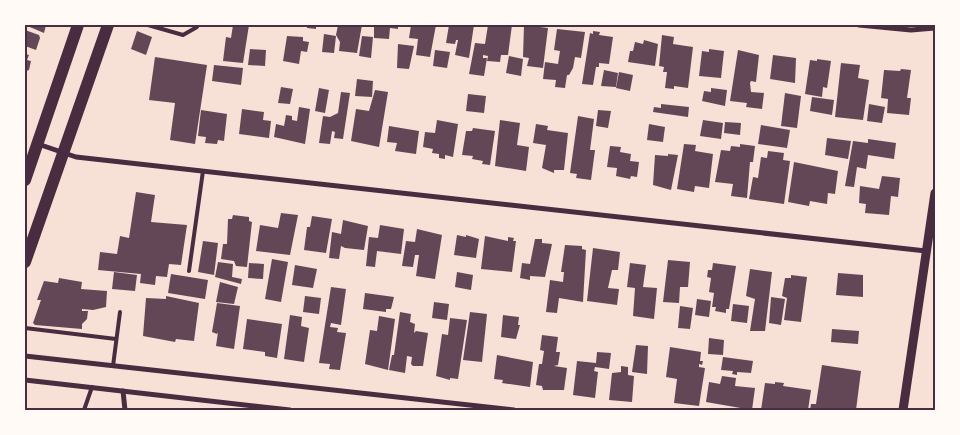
<svg xmlns="http://www.w3.org/2000/svg" width="960" height="435" viewBox="0 0 960 435" font-family="'Work Sans',sans-serif">
	<style>
		.building { fill: #644757 }
		.lines { fill: none; stroke-linecap: round; stroke-linejoin: round }
		.service { stroke: #4a2c40; stroke-width: 4 }
		.minor { stroke: #4a2c40; stroke-width: 5 }
		.tertiary { stroke: #4a2c40; stroke-width: 9 }
		.primary { stroke: #4a2c40; stroke-width: 12 }
		.neatline { fill: none; stroke: #4a2c40; stroke-width: 2 }
	</style>
	<rect width="100%" height="100%" fill="#f7e1d7"/>
	<g class="building">
		<path d="M25,25H46L44,33Z"/>
		<path d="M233,25H249L243,63L223,61L226,37L231,38Z"/>
		<path d="M307,25H316V29L307,28Z"/>
		<path d="M338,25H362L357,53L339,51L340,42L336,35Z"/>
		<path d="M374,25H398V29L390,28L389,39L374,38Z"/>
		<path d="M411,25H436L430,57L416,55L418,39L409,38Z"/>
		<path d="M449,25H474L469,58L455,55L458,40H456L455,44L446,43Z"/>
		<path d="M488,25H512L508,55H501L500,62L487,61L488,56L483,55V58H487L484,76L469,74L475,43L485,44Z"/>
		<path d="M524,25L548,28L543,68L527,66L529,58L523,57Z"/>
		<path d="M557,29L585,32L581,58L575,57L573,68L569,75H567L565,88L555,87L556,80L543,79L545,62L558,64L560,51L554,50Z"/>
		<path d="M25,30L39,35L40,38L36,50L25,46Z"/>
		<path d="M137,31L152,37L146,55L131,49Z"/>
		<path d="M593,31L600,32L599,35L613,37L609,64L599,63V67H596L593,85L582,84L590,33L593,34Z"/>
		<path d="M324,34L336,36L334,53L322,52Z"/>
		<path d="M662,35L674,37L673,44L693,47L688,88L674,86V89L665,88L667,72H663L664,67L659,66Z"/>
		<path d="M287,36L303,37V41L309,42L307,52L301,51L299,64L283,61Z"/>
		<path d="M362,36L373,37L371,58L359,56Z"/>
		<path d="M644,40L658,44L655,66L628,62L630,51H633L635,42L643,44Z"/>
		<path d="M398,44L414,46L409,69L397,68Z"/>
		<path d="M250,49L266,50L265,66L248,65Z"/>
		<path d="M709,49L724,51L721,78L699,76L702,51L709,52Z"/>
		<path d="M435,50L450,52L447,68L433,66Z"/>
		<path d="M738,50L759,55L756,82L751,81L750,83L751,92L764,93L762,109L746,107L747,103L730,101Z"/>
		<path d="M25,54L29,55L27,60L31,61L29,70L26,71Z"/>
		<path d="M773,55L796,58L795,83L770,79Z"/>
		<path d="M509,56L523,59L521,76L506,73Z"/>
		<path d="M155,57L207,65L195,144L170,140L175,103L149,100Z"/>
		<path d="M817,59L831,61L827,88L823,87L822,97L805,94L810,60L817,61Z"/>
		<path d="M841,63L860,65L858,78L869,80L863,120L835,117Z"/>
		<path d="M214,65L243,68L241,85L212,81Z"/>
		<path d="M901,69L911,70L907,98H911L909,115L887,113L888,99L881,98L884,70L900,71Z"/>
		<path d="M604,70L618,73L616,87L601,86Z"/>
		<path d="M619,72L633,75L630,91L616,88Z"/>
		<path d="M357,79L373,81L372,97L355,96Z"/>
		<path d="M281,87L293,89L290,104L278,103Z"/>
		<path d="M319,88L329,90L325,113L315,111Z"/>
		<path d="M711,88L727,90L725,106L702,101L704,91L711,92Z"/>
		<path d="M375,90L388,92L379,147L351,141L356,109L369,111Z"/>
		<path d="M341,92L350,93L343,139L334,138L335,132L332,131L330,144L319,143L323,116L330,117L338,113Z"/>
		<path d="M785,93L801,96L797,128L781,126Z"/>
		<path d="M468,94L486,96L484,113L466,111Z"/>
		<path d="M812,97L834,100L832,115L810,111Z"/>
		<path d="M661,104L689,107L688,117L653,112L654,107L661,108Z"/>
		<path d="M869,104L885,107L882,123L867,121Z"/>
		<path d="M299,107L310,109L305,144L274,137L276,124L284,126L286,115L292,116V120L297,121Z"/>
		<path d="M242,109L264,112L263,120L271,121L269,138L239,134Z"/>
		<path d="M201,110L227,114L224,141L218,140L217,144L205,143L206,137L198,136Z"/>
		<path d="M598,110L611,111L608,128L596,126Z"/>
		<path d="M578,116L594,119L590,150H595L591,180L576,178L577,174L570,173Z"/>
		<path d="M437,120L458,124L453,157L445,155V159L439,158V154L432,153L433,149L423,147L425,132L435,133Z"/>
		<path d="M500,120L520,123L517,145L529,147L526,171L495,166Z"/>
		<path d="M703,120L723,123L721,139L700,136Z"/>
		<path d="M725,122L741,123L740,135L724,133Z"/>
		<path d="M536,124L548,126L547,130L568,133L564,170H554V173L542,168L546,145L533,143Z"/>
		<path d="M649,124L665,127L663,142L647,140Z"/>
		<path d="M761,125L790,130L787,148L758,144Z"/>
		<path d="M389,126L419,131L416,154L395,151L397,143L387,142Z"/>
		<path d="M473,128L495,131L490,165L482,164L483,161L472,159L473,156L462,155L466,131H472Z"/>
		<path d="M827,138L851,141L848,159L825,155Z"/>
		<path d="M868,139L896,143L894,159L868,155L866,169L857,167L854,187L845,186L853,141L868,143Z"/>
		<path d="M684,144L696,145L695,151L713,154L709,188L695,186L694,192L677,189Z"/>
		<path d="M740,144L755,146L753,162H750L747,198L731,196L733,184L715,182L721,150L730,151L731,146L740,147Z"/>
		<path d="M610,146L621,147L620,152L631,154L630,161L639,162L637,177L631,176L630,179L616,176L617,168L607,167Z"/>
		<path d="M768,151L784,153L783,160L790,161L784,204L749,199L753,177L758,178L761,157L767,158Z"/>
		<path d="M668,154L678,155L671,190L653,185L655,155L668,156Z"/>
		<path d="M794,162L838,171L835,194L828,193L827,204L810,201L809,206L788,202Z"/>
		<path d="M882,176L900,178L898,197L891,196L889,215L865,213L866,204L859,203L860,186L879,189Z"/>
		<path d="M136,192L155,195L151,222L187,225L181,265L169,264L167,277L156,276L155,285L140,283L141,274L98,270L100,252L117,254L120,236L129,238Z"/>
		<path d="M281,213L298,215L290,255L256,251L260,225L278,228Z"/>
		<path d="M233,215L249,217V221L252,222L247,267L236,266L234,261L221,259L223,244H227L228,219H232Z"/>
		<path d="M312,216L332,219L326,253L304,250L307,227H310Z"/>
		<path d="M343,220L368,226L364,250L345,248L341,246L339,259L329,258L332,232L341,234Z"/>
		<path d="M380,225L404,229L401,254L377,251L375,267L366,266L369,237L378,238Z"/>
		<path d="M417,229L442,235L435,279L416,276L419,255H415L413,267L402,266L406,241L415,242Z"/>
		<path d="M457,235L466,237V235L479,239L476,258L454,255Z"/>
		<path d="M485,236L508,241V237L514,238L513,241H516L512,272L481,269Z"/>
		<path d="M535,239H542V243L552,244L545,277L530,276V280L520,278L522,263L530,264Z"/>
		<path d="M203,241L218,243L214,275L198,272Z"/>
		<path d="M565,245L582,246V249L586,250L583,302L559,298L557,313L546,312L550,280L563,282L564,272H561Z"/>
		<path d="M593,248L620,252L618,270H612L608,288L619,289L617,305L587,301Z"/>
		<path d="M272,259L288,262L281,302L265,299Z"/>
		<path d="M668,260L690,262L688,287H680L679,303L663,302Z"/>
		<path d="M218,262L233,264L232,277L242,279L241,284L215,277Z"/>
		<path d="M249,263L264,264L263,279L248,278Z"/>
		<path d="M630,263L646,265L643,287L657,288L654,319L633,316L635,288L627,287Z"/>
		<path d="M713,263L736,266L729,309H726V313L715,311L716,307H712L714,293L709,292L711,278L707,277L708,270H712Z"/>
		<path d="M295,265L317,269L313,288L292,285Z"/>
		<path d="M750,269L772,272L765,331H750L755,299L746,296Z"/>
		<path d="M114,272L137,275L135,291L112,289Z"/>
		<path d="M457,272L473,275L471,290L455,287Z"/>
		<path d="M838,273L863,275V297L836,295Z"/>
		<path d="M171,274L208,280L205,299L168,293Z"/>
		<path d="M791,275L807,277L801,322L784,320L787,298L782,296L785,278H791Z"/>
		<path d="M59,278L82,282L81,289L107,291L106,307L93,310L82,309V311H88L87,319L82,324V329L35,325L33,323L41,300H37L44,281L58,283Z"/>
		<path d="M220,282L238,287L234,304L216,302Z"/>
		<path d="M331,287L346,289L341,325L331,323L330,327L338,328L337,332L346,333L340,370L329,369L330,364L319,363Z"/>
		<path d="M365,293L394,297L391,309H386V312L363,309Z"/>
		<path d="M166,296L199,303L194,341L176,339L175,342L143,336L146,298L166,299Z"/>
		<path d="M305,296L321,298L319,314L303,312Z"/>
		<path d="M771,297L785,299L781,325L769,323Z"/>
		<path d="M697,299L711,301L709,317L695,315Z"/>
		<path d="M434,302L449,304L447,320L432,318Z"/>
		<path d="M217,303L240,306L234,349L216,346L218,332L217,334L212,332Z"/>
		<path d="M733,304L749,306L747,323L731,321Z"/>
		<path d="M680,306L693,308L690,329L678,328Z"/>
		<path d="M400,312L411,314L410,322L415,324L414,333L416,331L428,333L423,366H413L411,364L412,357L407,356L405,373L389,370L392,355H394Z"/>
		<path d="M470,312L487,314L482,362L463,360Z"/>
		<path d="M290,315L302,317L301,326L309,328L304,362L284,359Z"/>
		<path d="M503,315L519,317L518,325H520L516,339L501,337Z"/>
		<path d="M379,316L395,319L388,370L365,364L370,330L377,331Z"/>
		<path d="M450,318L467,320L458,379L450,378V380L436,376L442,334L448,335Z"/>
		<path d="M247,319L282,324L277,358L265,356V352L243,349Z"/>
		<path d="M832,329L859,331L858,344L831,342Z"/>
		<path d="M542,335L558,337L556,352H560L558,365L554,366L567,368L564,390H543L542,386L536,385L539,364H542L544,351L540,350Z"/>
		<path d="M709,338L724,340L723,355L708,354Z"/>
		<path d="M636,345L648,346L647,374L632,372Z"/>
		<path d="M670,347L701,352L700,361H703L702,365L699,364V367L705,368L699,406L674,403L677,379L666,377Z"/>
		<path d="M597,352L611,353L609,369L595,367L594,371L598,372L595,398L573,395L577,361L596,363Z"/>
		<path d="M497,355L533,362L530,387L502,383L503,380L494,379Z"/>
		<path d="M723,357L753,361L751,373L737,372V375L732,374L733,371L721,370Z"/>
		<path d="M822,365L861,371L856,410H810L811,404H816Z"/>
		<path d="M621,366L628,367V375L634,376L632,402L609,400L612,373L621,372Z"/>
		<path d="M722,376L736,378L735,386L755,388L752,410L706,402L709,382L720,384Z"/>
		<path d="M775,382L784,383L783,386L811,390L808,410H761L765,383L775,384Z"/>
	</g>
	<g class="lines">
		<g class="service">
			<path d="M148,25L183,35L197,27"/>
			<path d="M189,271L203,171"/>
			<path d="M25,328L116,339"/>
			<path d="M113,366L120,312"/>
			<path d="M84,410L92,387"/>
		</g>
		<g class="minor">
			<path d="M859,25L911,30L935,28"/>
			<path d="M38,144L76,157L926,251"/>
			<path d="M25,356L514,410"/>
			<path d="M25,380L290,410"/>
			<path d="M123,391L125,410"/>
		</g>
		<path class="tertiary" d="M903,410L935,193"/>
		<g class="primary">
			<path d="M25,180L78,25"/>
			<path d="M25,262L108,25"/>
		</g>
	</g>
	<rect width="960" height="435" fill="none" stroke="#fffaf5" stroke-width="52"/>
	<rect x="26" y="26" width="908" height="383" class="neatline"/>
</svg>
